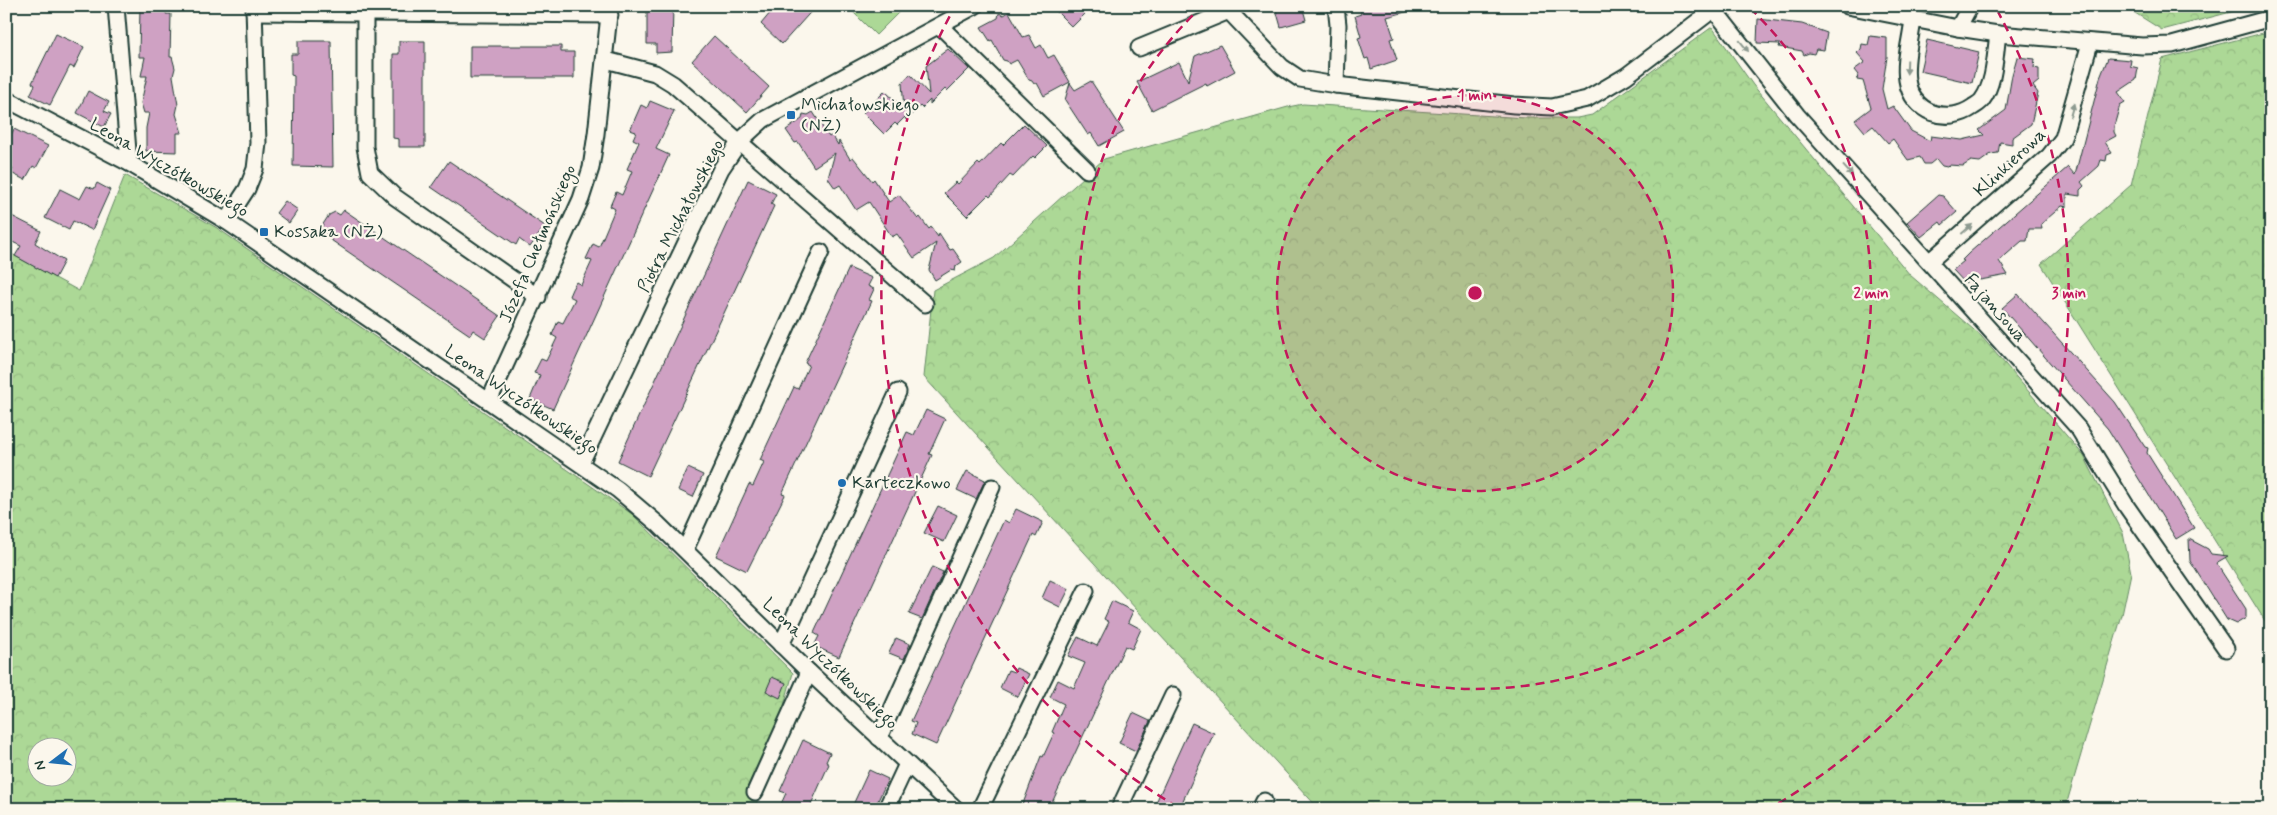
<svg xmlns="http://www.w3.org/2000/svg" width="2277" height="815" viewBox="0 0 2277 815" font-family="Mynerve,sans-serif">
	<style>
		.green { fill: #acd896; stroke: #668a65 }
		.forest { fill: url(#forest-crowns); stroke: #668a65; fill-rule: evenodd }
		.building { fill: #cfa1c3; stroke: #1f3d34 }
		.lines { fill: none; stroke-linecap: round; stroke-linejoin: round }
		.minor-casing { stroke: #1f3d34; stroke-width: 19 }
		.minor { stroke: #fbf7ec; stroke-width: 15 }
		.oneway { fill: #8d9a90 }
		.ring { fill: none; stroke: #c2185b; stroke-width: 2.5; stroke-dasharray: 9 6 }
		.poi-dot { fill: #1f6fb2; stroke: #fbf7ec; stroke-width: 2 }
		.labels { text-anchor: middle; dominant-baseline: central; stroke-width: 4.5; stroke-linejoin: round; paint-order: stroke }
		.poi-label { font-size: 18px; fill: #1f3d34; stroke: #fbf7ec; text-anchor: start }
		.street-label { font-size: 18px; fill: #1f3d34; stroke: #fbf7ec }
		.centre { fill: #c2185b; stroke: #fbf7ec; stroke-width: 2.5 }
		.ring-label { font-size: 15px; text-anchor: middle; font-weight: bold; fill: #c2185b; stroke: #fbf7ec; stroke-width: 4.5; stroke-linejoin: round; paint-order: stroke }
	</style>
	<defs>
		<pattern id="forest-crowns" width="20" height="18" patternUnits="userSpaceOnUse" patternTransform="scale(1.25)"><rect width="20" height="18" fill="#acd896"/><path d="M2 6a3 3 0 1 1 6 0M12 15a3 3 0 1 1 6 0" fill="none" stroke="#94ba82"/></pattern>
	</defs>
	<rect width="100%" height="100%" fill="#fbf7ec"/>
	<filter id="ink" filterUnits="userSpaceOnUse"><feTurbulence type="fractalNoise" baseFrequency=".02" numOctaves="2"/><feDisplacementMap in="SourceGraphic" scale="10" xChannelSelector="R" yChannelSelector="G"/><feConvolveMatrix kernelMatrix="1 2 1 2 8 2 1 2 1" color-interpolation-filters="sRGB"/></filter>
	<g filter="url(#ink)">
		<path class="green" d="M847,6H905L876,35Z"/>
		<g class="forest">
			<path d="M2124,6H2254L2162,30Z"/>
			<path d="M1712,27L1753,85L1910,275L1981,336L2084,456L2123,533L2131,573L2122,615L2065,809H1319L924,377L933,290L994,258L1104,159L1288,107L1303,104L1526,118H1577L1592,115Z"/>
			<path d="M2271,31V624H2267L2041,264L2131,185L2162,59Z"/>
			<path d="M125,175L217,228L632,514L793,673L755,809H6V251L79,291ZM38,748H68V778H38Z"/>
		</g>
		<g class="building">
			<path d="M140,6H167L166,14H171L170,57H172L175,68L173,76L178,105L176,114L182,133H177V152L146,151V128L149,113H144L141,103L147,76H141L145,57H139Z"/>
			<path d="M647,6H673L672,52L656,53V44H647Z"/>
			<path d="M776,6H816L782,44L761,24Z"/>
			<path d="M1051,6H1093L1072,27Z"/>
			<path d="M1275,6H1302L1306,20L1281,27Z"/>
			<path d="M1359,6H1413V10L1387,17L1394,38L1390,39L1397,60L1371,69L1368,58L1365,59L1358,38L1361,37L1355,16L1361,14Z"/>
			<path d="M1009,12L1023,37L1029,35L1036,48L1041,45L1048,58L1054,55L1070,82L1044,96L1037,83L1034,84L1032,81L1029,80L1017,60L1009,64L1007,61L1003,60L992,40L990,41L981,27L998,18L999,13L1004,15Z"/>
			<path d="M1758,19L1802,24L1827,33L1824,50L1816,49L1814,54L1809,53L1804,55L1802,51L1779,47L1780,44L1757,43Z"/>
			<path d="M56,34L84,47L74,68L70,66L50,105L30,95L35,85L32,83Z"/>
			<path d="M714,36L769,87L747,112L692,61Z"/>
			<path d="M1870,36L1887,38V57L1882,89L1887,109L1893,106L1911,131L1930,141L1931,136L1962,140L1984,135L1979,130L2006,110L2012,75L2017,57L2035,59L2034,68L2039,69V81L2033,86L2038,93L2031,124L2012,138V144L2000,142L1998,153L1991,154L1980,162L1971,161L1963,166L1949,165L1947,167L1942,166L1936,159L1930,164H1924L1920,157L1908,160L1893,139L1888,143L1873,126L1865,132L1855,120L1871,108L1863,81L1857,80L1858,75L1854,70L1865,62L1857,53L1861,49L1862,44L1868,45Z"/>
			<path d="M1927,40L1979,52L1972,83L1920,71Z"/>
			<path d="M298,41H331L333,167L293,166L294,76L291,75V54H298Z"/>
			<path d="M399,41H425V147H399V139L393,138V54H399Z"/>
			<path d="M1220,45L1235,71L1207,86L1206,83L1152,110L1137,82L1179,62L1188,81L1195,56Z"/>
			<path d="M470,46H561V52H574V78H470Z"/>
			<path d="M948,49L969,69L947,91L945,89L930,104V100L922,108L920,106L906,120L905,117L897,125L895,123L884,134L863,113L885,91L904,109L902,83L910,74L929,94L926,66Z"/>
			<path d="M2108,58L2131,60L2130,66L2138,68L2136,80L2118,92L2125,102L2120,105L2114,126V132L2116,136L2105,142L2112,153L2107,155L2106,161L2101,160L2099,166L2081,182L2084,186L2080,190V196L2067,194V207L2062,206L2041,224L2042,229H2029L2027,241H2022L1999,261L2008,275L1980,280L1976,275L1965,283L1953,270L1964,261L1962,260L1969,253L2068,167L2075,175L2100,78Z"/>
			<path d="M1091,81L1124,132L1099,146L1091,133L1088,135L1065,100L1070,83L1075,90Z"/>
			<path d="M88,91L109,102L104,111L111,114L104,127L77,113Z"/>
			<path d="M650,101L674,111L656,149L669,155L553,409L530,399L540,375L534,373L541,359L546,361L557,338L552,335L558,321L563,323L575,299L569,296L572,289L576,282L581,285L592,261L586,259L593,244L599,247L615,209L610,206L616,192L622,195L632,171L627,169L639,142L633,139L636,132L630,130L641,105L647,108Z"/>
			<path d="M813,112L829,137L832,135L838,145L839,141L850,159L853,157L872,181L874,179L889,202L899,195L918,219L920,217L929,229L931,227L938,237L939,233L950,250L953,249L962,262L956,266L955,271L951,270L935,280L929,270L936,243L914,258L897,234L892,237L869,202L856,210L840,185L835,188L828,178L835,153L814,167L798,142L795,143L786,130L802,119L803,114L808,115Z"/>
			<path d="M1024,124L1047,146L1035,158L1033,156L1013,177L1010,175L990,197L988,195L967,216L944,193L956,182L958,184L978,163L980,165L1001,143L1003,145Z"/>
			<path d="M14,129L48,146L36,168L33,166L25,180L11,173L13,169L6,165V145Z"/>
			<path d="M449,161L545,226L530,247L519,239L516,245L431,187Z"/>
			<path d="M748,180L776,194L771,204L774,206L648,476L618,461Z"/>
			<path d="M97,183L110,190L92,230L73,221L69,230L45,218L60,189L80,199L87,186L94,189Z"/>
			<path d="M1938,195L1943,196L1957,212L1942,225L1940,222L1921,237L1907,222Z"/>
			<path d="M285,201L298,210L289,223L276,213Z"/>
			<path d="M344,210L500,316L485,338L473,330L470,335L325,236L327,234L320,229L329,215L335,212L340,215Z"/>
			<path d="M6,213L41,231L35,243L64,261L55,278L15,256L21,246L6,239Z"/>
			<path d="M849,268L872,278L868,286L874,289L869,300L872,301L782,494L785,495L747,571L716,556L749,484L753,486L764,462L760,460L794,387L798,389L809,365L805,363Z"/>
			<path d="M2018,294L2115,402L2145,447L2148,448L2147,453L2194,528L2176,539L2108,429L2002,308Z"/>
			<path d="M926,410L945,419L929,454L932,455L839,657L814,646L819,636L814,633L907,432L914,435Z"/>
			<path d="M688,468L703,475L693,497L678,490Z"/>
			<path d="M967,471L985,480L976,499L957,490Z"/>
			<path d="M938,506L957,515L944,542L924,533Z"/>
			<path d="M1016,509L1043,522L1036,537L1033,535L936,745L912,734L916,723L911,721L1004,520L1009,523Z"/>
			<path d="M2189,539L2208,549L2211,554L2228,556L2216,563L2246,609V618L2236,624L2227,620L2190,561Z"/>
			<path d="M932,567L943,572L922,619L909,614Z"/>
			<path d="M1050,580L1069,589L1060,607L1042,598Z"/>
			<path d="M1112,601L1133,611L1128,622L1141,629L1132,649L1125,646L1049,809H1021L1041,756L1043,757L1054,733L1052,732L1064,704L1050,697L1058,680L1074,688L1085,663L1068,656L1078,637L1097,646L1109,622L1104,619Z"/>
			<path d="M896,638L910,644L904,659L889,653Z"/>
			<path d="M1016,668L1029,674L1018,697L1000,688L1008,670L1014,672Z"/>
			<path d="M772,677L786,683L780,698L766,691Z"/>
			<path d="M1133,713L1150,721L1136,751L1119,743Z"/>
			<path d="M1192,723L1214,733L1186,794L1179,809H1153Z"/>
			<path d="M803,740L830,753L826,762L829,764L809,809H783L785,806L781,804L786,793L780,791Z"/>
			<path d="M869,770L888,779L874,809H851Z"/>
		</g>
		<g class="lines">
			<defs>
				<g id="minor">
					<path d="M116,6L129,163"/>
					<path d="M1224,6L1282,67L1300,79L1336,85L1514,105L1552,107L1587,99L1626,76L1718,6"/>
					<path d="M1711,6L1797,115L2078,428L2127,507L2226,649"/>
					<path d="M1847,6L1958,28L1998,34L2142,46L2172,45L2271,18"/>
					<path d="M254,12L610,15"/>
					<path d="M365,13V147L370,173L395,197L538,297"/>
					<path d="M1913,19C1911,39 1904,60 1907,80C1912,113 1947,125 1973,107C1976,105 1980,103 1982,100C1995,83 1995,54 1998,34"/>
					<path d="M940,26L1087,170"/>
					<path d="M1958,28L1970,6"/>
					<path d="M1139,48L1229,11"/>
					<path d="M606,60L655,73L673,84L925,304"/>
					<path d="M1336,85L1338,25L1336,6"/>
					<path d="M6,99L129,163L226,221L618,490L658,524L809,672L956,809"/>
					<path d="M226,221L247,189L255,169L258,143L254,6"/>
					<path d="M1930,261L2049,156L2063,138L2090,43"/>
					<path d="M489,401L581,199L591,168L596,134L610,6"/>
					<path d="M581,463L721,169L740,141L763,120L975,6"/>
					<path d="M685,550L821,252"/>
					<path d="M781,645L898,392"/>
					<path d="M879,738L992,487"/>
					<path d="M755,792L809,672"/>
					<path d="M886,809L907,764"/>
					<path d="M980,809L1086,591"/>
					<path d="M1119,809L1173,695"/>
					<path d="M1260,809L1264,801"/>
				</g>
			</defs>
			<use href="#minor" class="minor-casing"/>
			<use href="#minor" class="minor"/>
		</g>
		<defs><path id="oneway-solid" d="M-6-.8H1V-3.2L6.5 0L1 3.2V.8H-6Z" transform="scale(1.25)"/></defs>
		<g class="oneway">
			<use href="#oneway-solid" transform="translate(1744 46) rotate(51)"/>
			<use href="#oneway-solid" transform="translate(1907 67) rotate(92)"/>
			<use href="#oneway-solid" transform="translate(2072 110) rotate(-74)"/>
			<use href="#oneway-solid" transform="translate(1848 171) rotate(48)"/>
			<use href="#oneway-solid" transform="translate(1967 229) rotate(-41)"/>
		</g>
	</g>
	<circle cx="1475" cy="293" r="198" fill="#c2185b" fill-opacity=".12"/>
	<g class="ring">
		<circle cx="1475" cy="293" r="198"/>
		<path d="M1750 8A396 396 0 1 1 1200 8"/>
		<path d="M1178 807A594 594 0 0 1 953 10M1997 10A594 594 0 0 1 1772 807"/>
	</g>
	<g class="poi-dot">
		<rect x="786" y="110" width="10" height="10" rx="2.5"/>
		<rect x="259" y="227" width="10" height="10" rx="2.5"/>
		<circle cx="842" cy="483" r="5"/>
	</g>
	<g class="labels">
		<g class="poi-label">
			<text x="801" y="105">Michałowskiego<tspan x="801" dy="21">(NŻ)</tspan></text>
			<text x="274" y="232">Kossaka (NŻ)</text>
			<text x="852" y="483">Karteczkowo</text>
		</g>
		<g class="street-label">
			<text transform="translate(2010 163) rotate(-43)">Klinkierowa</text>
			<text transform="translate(169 168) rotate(30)">Leona Wyczółkowskiego</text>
			<text transform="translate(681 216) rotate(-63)">Piotra Michałowskiego</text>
			<text transform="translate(538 244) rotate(-67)">Józefa Chełmońskiego</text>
			<text transform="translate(1995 308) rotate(49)">Fajansowa</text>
			<text transform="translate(521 400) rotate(34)">Leona Wyczółkowskiego</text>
			<text transform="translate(830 664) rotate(44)">Leona Wyczółkowskiego</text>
		</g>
	</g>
	<circle cx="1475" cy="293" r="8" class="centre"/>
	<g class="ring-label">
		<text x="1475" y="100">1 min</text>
		<text x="1871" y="298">2 min</text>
		<text x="2069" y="298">3 min</text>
	</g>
	<rect width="2277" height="815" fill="none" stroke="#fbf7ec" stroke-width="25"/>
	<rect x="12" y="12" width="2252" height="790" fill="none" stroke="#1f3d34" stroke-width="2" filter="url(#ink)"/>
	<g transform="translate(52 762) rotate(254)"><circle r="24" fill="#fbf7ec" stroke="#a3ada2"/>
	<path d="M0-4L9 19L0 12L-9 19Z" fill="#1f6fb2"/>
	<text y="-8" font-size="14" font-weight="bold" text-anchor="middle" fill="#1f3d34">N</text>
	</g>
</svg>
